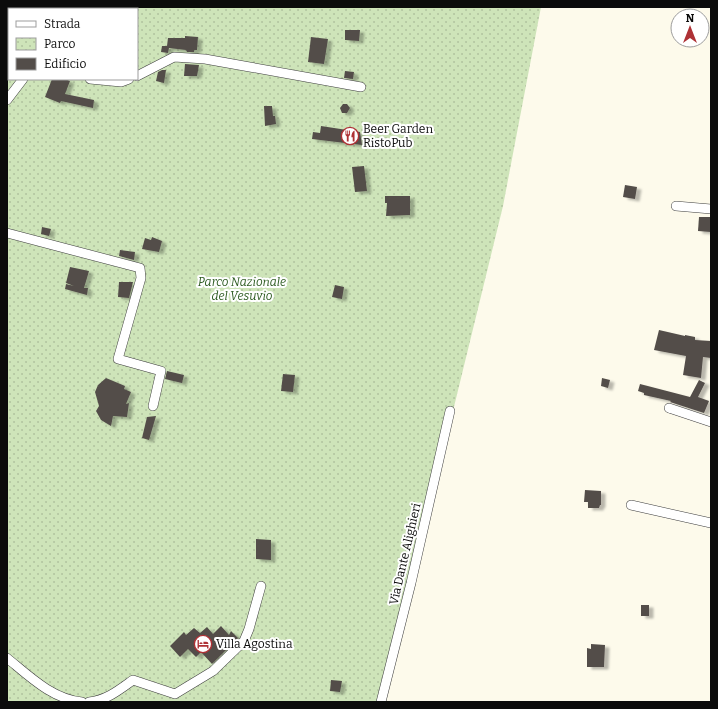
<svg xmlns="http://www.w3.org/2000/svg" width="718" height="709" viewBox="0 0 718 709" font-family="Bitter,serif">
	<style>
		.park { fill: url(#park-dots); fill-rule: evenodd }
		.building { fill: #534d49; filter: url(#shadow) }
		.lines { fill: none; stroke-linecap: round; stroke-linejoin: round }
		.minor-casing { stroke: #3e3e3e; stroke-width: 10 }
		.minor { stroke: #fff; stroke-width: 9 }
		.labels { text-anchor: middle; dominant-baseline: central; stroke-width: 4; stroke-linejoin: round; paint-order: stroke }
		.poi-label { font-size: 12px; fill: #0b0b0b; stroke: #fff; text-anchor: start }
		.park-label { font-size: 12px; font-style: italic; fill: #2e5c22; stroke: #fff }
		.street-label { font-size: 12px; fill: #0b0b0b; stroke: #fff }
	</style>
	<defs>
		<pattern id="park-dots" width="8" height="8" patternUnits="userSpaceOnUse"><rect width="8" height="8" fill="#cee4b9"/><path d="M2 2h.1M6 6h.1" fill="none" stroke="#b0c29e" stroke-width="1.8" stroke-linecap="round"/></pattern>
		<filter id="shadow"><feDropShadow dx="4.5" dy="2.5" stdDeviation="1" flood-color="#0004"/></filter>
	</defs>
	<rect width="100%" height="100%" fill="#fdfaeb"/>
	<path class="park" d="M7,7H541L503,206L451,419L385,702H7ZM9,9H137V79H9Z"/>
	<g class="building">
		<path d="M345,30H360L359,41L345,40Z"/>
		<path d="M185,36L198,37L197,50H194V52H187L186,50L169,48L168,53L161,52L162,46H167L168,38H185Z"/>
		<path d="M311,37L328,39L324,64L308,62Z"/>
		<path d="M185,64L199,65L197,76H184Z"/>
		<path d="M162,70H166L164,83L156,81L158,72Z"/>
		<path d="M345,71L354,72L353,79L344,78Z"/>
		<path d="M52,79H65L70,81L65,94L94,100L93,108L61,101L60,103L45,97Z"/>
		<path d="M343,104H347L350,108L347,113H342L340,108Z"/>
		<path d="M264,106H272L273,116H275L276,124L265,126Z"/>
		<path d="M321,126L360,132L362,145L312,139L313,132L320,133Z"/>
		<path d="M364,166L367,191L355,192L352,167Z"/>
		<path d="M625,185L637,187L635,199L623,197Z"/>
		<path d="M385,196H410V215L386,216L387,203H385Z"/>
		<path d="M699,217H711V232L698,231Z"/>
		<path d="M42,227L51,229L49,236L41,234Z"/>
		<path d="M152,237L162,241L159,252L142,249L145,238L151,240Z"/>
		<path d="M120,250L135,252L134,260L119,256Z"/>
		<path d="M70,267L89,271L84,288H88L87,295L65,289L66,284L74,286L66,283Z"/>
		<path d="M119,282H133L129,298L118,297Z"/>
		<path d="M335,285L344,287L342,299L332,297Z"/>
		<path d="M659,330L685,336V335L695,337V340L711,341V358L703,357L701,378L683,375L686,356L654,350Z"/>
		<path d="M167,371L184,375L182,383L165,379Z"/>
		<path d="M283,374L295,375L293,392L281,391Z"/>
		<path d="M106,378L125,386L124,389L131,392L126,404L129,403L127,417L113,416L111,426L101,420L96,411L99,406L95,392L98,385Z"/>
		<path d="M602,378L610,380L608,388L601,386Z"/>
		<path d="M699,380L705,383L698,397L709,401L704,413L670,402L671,401L644,395V393L638,391L640,384L690,397Z"/>
		<path d="M156,416L149,440L142,438L147,417Z"/>
		<path d="M585,490L601,491V505H600L599,508H588V502H584Z"/>
		<path d="M256,539L271,540V560L256,559Z"/>
		<rect x="641" y="605" width="8" height="11"/>
		<path d="M221,626L229,635L231,631L238,638L212,664L201,652L196,657L188,649L180,657L170,646L184,632L186,635L194,628L200,633L207,627L213,634Z"/>
		<path d="M591,644L605,645L604,667H587V648L591,649Z"/>
		<path d="M331,680L342,681L340,692L330,691Z"/>
	</g>
	<g class="lines">
		<defs>
			<g id="minor">
				<path d="M56,9L57,7"/>
				<path d="M137,76L174,57L205,59L361,87"/>
				<path d="M90,79L121,82L129,79"/>
				<path d="M7,100L23,79"/>
				<path d="M676,206L711,209"/>
				<path d="M7,233L140,268L141,278L118,359L161,371L153,406"/>
				<path d="M669,408L711,422"/>
				<path d="M631,505L711,523"/>
				<path d="M7,658C29,676 52,699 82,702"/>
				<path d="M89,702C107,700 119,690 133,680L175,694L213,671L244,641L249,629L261,586"/>
				<path d="M381,702L411,583L450,411"/>
			</g>
		</defs>
		<use href="#minor" class="minor-casing"/>
		<use href="#minor" class="minor"/>
	</g>
	<defs>
		<symbol id="restaurant-ring" viewBox="-11 -11 22 22"><circle r="9.5" fill="#fff" stroke="#ae3135" stroke-width="1.5"/><path d="M-5-6h1v4h1v-4h1v4h1v-4h1v5L-1.5 .5V6h-2V.5L-5-1ZM5-6V6H3V1.5H1.5Q1.5-4 5-6Z" fill="#ae3135"/></symbol>
		<symbol id="hotel-ring" viewBox="-11 -11 22 22"><circle r="9.5" fill="#fff" stroke="#ae3135" stroke-width="1.5"/><path d="M-6-4.5h1.5V1H6V5H4.5V3h-9V5H-6ZM-4 0a1.8 1.8 0 1 1 3.6 0ZM.5 0V-2.5h3Q6-2.5 6 0Z" fill="#ae3135"/></symbol>
	</defs>
	<g fill-rule="evenodd">
		<use href="#restaurant-ring" x="340" y="126" width="20" height="20"/>
		<use href="#hotel-ring" x="193" y="634" width="20" height="20"/>
	</g>
	<g class="labels">
		<g class="poi-label">
			<text x="363" y="129">Beer Garden<tspan x="363" dy="14">RistoPub</tspan></text>
			<text x="216" y="644">Villa Agostina</text>
		</g>
		<g class="park-label">
			<text x="242" y="282">Parco Nazionale<tspan x="242" dy="14">del Vesuvio</tspan></text>
		</g>
		<g class="street-label">
			<text transform="translate(405 554) rotate(-77)">Via Dante Alighieri</text>
		</g>
	</g>
	<rect width="718" height="709" fill="none" stroke="#0b0b0b" stroke-width="16"/>
	<rect x="8" y="8" width="130" height="72" fill="#ffffff" stroke="#9d9d9d"/>
	<rect x="16" y="21" width="20" height="6" fill="#ffffff" stroke="#9d9d9d"/>
	<text x="44" y="28" font-size="12" fill="#0b0b0b">Strada</text>
	<rect x="16" y="38" width="20" height="12" fill="url(#park-dots)" stroke="#9d9d9d"/>
	<text x="44" y="48" font-size="12" fill="#0b0b0b">Parco</text>
	<rect x="16" y="58" width="20" height="12" fill="#534d49" stroke="#9d9d9d"/>
	<text x="44" y="68" font-size="12" fill="#0b0b0b">Edificio</text>
	<g transform="translate(690 28)"><circle r="19" fill="#ffffff" stroke="#9d9d9d"/>
	<path d="M0-3L7 15L0 10L-7 15Z" fill="#ae3135"/>
	<text y="-6" font-size="11" font-weight="bold" text-anchor="middle" fill="#0b0b0b">N</text>
	</g>
</svg>
